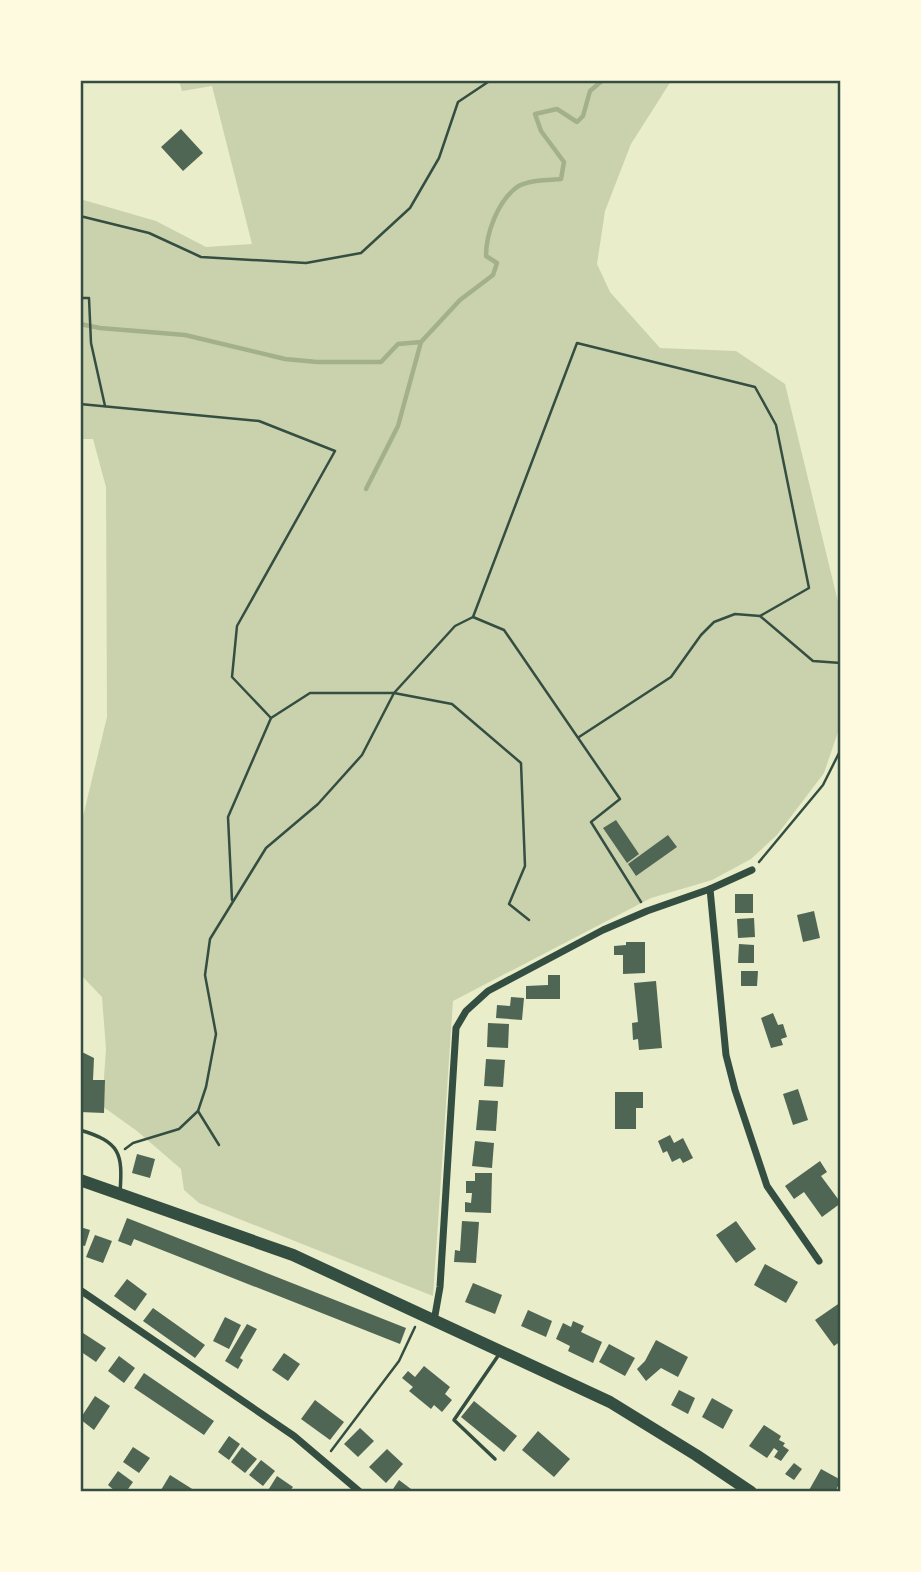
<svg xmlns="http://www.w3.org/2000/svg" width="921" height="1572" viewBox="0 0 921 1572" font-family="Ubuntu,sans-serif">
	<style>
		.green { fill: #cad2ad }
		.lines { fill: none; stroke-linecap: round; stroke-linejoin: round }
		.stream { stroke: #a3b18a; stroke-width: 4.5 }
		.building { fill: #4f6655 }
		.path { stroke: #344e41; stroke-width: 2.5 }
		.service { stroke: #344e41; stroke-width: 3.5 }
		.minor { stroke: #344e41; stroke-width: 7 }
		.trunk { stroke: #344e41; stroke-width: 12 }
		.neatline { fill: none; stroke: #344e41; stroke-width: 2.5 }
	</style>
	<rect width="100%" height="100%" fill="#e9edc9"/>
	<path class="green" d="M179,81H671L631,144L605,211L597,264L610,292L660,348L736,351L785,384L840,610V726L824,773L777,835L751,859L712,880L651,898L453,1001L433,1296L199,1203L184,1190L181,1169L137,1131L102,1106L106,1049L102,997L81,975L80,829L107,717L106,487L93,439H81L80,199L156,221L206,247L252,244L212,86L182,91Z"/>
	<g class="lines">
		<g class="stream">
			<path d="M80,324L100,328L185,335L285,359L317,362H381L398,344L421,342L460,300L493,275L497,263L486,256C486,233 498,201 517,187C528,180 548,180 561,179L564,162L541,131L535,114L557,109L577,122L583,116L590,91L603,80"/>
			<path d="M366,489L398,426L421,342"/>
		</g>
	</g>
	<g class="building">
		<path d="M181,129L203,153L183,171L161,147Z"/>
		<path d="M616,820L639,854L627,863L603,828Z"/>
		<path d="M668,835L677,847L636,876L628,864Z"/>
		<rect x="735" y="894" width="18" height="19"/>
		<path d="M814,911L820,938L803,942L797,915Z"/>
		<path d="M754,918L755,937L738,938L737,919Z"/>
		<path d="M626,942H645V973L623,974V955H614V946L626,945Z"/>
		<path d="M739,944L754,945V963H738Z"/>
		<path d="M741,971H758L757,986H741Z"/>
		<path d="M548,975H560V999H526V986L548,985Z"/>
		<path d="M656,981L662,1048L639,1050L638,1039L633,1040L632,1023L638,1022L634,983Z"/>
		<path d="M511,997L524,998L522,1020L496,1018L497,1005L510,1006Z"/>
		<path d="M773,1013L778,1025L783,1024L787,1037L781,1039L783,1045L771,1048L761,1018Z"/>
		<path d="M488,1023L509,1024L508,1048L487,1047Z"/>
		<path d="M80,1051L94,1058L93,1080H105L104,1113L80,1112Z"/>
		<path d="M486,1059L505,1060L503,1087L484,1086Z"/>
		<path d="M798,1089L808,1120L793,1125L783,1094Z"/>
		<path d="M615,1092H643V1108H636V1129H615Z"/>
		<path d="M479,1100L498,1101L496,1131L476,1130Z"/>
		<path d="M670,1135L674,1143L683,1138L693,1158L683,1163L680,1158L672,1162L667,1151L663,1153L658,1141Z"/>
		<path d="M475,1141L494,1143L492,1168L472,1166Z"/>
		<path d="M137,1154L155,1159L150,1178L132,1173Z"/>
		<path d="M820,1161L827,1172L821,1176L841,1203L822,1217L804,1192L794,1199L785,1186Z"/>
		<path d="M475,1173H492L491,1213L465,1212V1202L471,1203L472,1193H466V1181H475Z"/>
		<path d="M127,1218L406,1328L400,1344L134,1239L131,1246L118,1241Z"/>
		<path d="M462,1221L479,1222L476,1263L454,1262L455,1250L460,1251Z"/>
		<path d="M736,1221L756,1249L736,1263L716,1235Z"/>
		<path d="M80,1227L90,1230L85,1246L80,1245Z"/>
		<path d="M95,1235L112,1241L103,1263L86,1257Z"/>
		<path d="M765,1264L798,1282L786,1303L754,1285Z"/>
		<path d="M127,1279L147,1294L135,1311L114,1296Z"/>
		<path d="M473,1283L502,1295L495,1314L465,1302Z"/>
		<path d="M841,1302V1341L834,1346L815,1320Z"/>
		<path d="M153,1308L205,1345L195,1358L143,1321Z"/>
		<path d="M528,1310L552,1321L546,1337L521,1326Z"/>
		<path d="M225,1317L241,1325L229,1349L213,1341Z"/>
		<path d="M573,1321L584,1326L581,1332L602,1342L593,1363L568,1351L570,1346L556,1339L563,1323L571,1327Z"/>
		<path d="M247,1324L257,1329L240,1358L243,1360L238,1369L225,1361Z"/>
		<path d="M80,1331L106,1348L96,1362L80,1351Z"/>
		<path d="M656,1340L688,1357L678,1377L661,1368L646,1381L637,1369L645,1361Z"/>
		<path d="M609,1344L635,1358L625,1376L599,1362Z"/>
		<path d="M284,1353L300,1364L288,1381L272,1370Z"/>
		<path d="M119,1356L135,1368L124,1383L108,1371Z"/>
		<path d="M424,1366L450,1387L445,1394L452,1400L442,1412L434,1405L431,1409L409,1391L413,1387L402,1378L408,1371L415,1377Z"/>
		<path d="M144,1373L214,1421L204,1435L134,1388Z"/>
		<path d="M679,1390L695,1398L688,1414L671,1405Z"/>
		<path d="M95,1396L110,1406L94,1430L80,1419Z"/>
		<path d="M712,1398L733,1410L723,1429L702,1417Z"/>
		<path d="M315,1400L344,1422L330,1440L301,1419Z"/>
		<path d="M474,1401L517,1436L504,1452L461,1417Z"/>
		<path d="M764,1425L781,1436L779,1440L785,1443L783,1446L789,1450L781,1461L774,1457L778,1451L774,1448L767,1458L749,1446Z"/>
		<path d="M360,1428L374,1441L358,1457L344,1444Z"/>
		<path d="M538,1431L570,1459L554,1477L522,1450Z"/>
		<path d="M229,1436L240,1444L229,1460L218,1452Z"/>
		<path d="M133,1447L150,1458L139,1473L123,1462Z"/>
		<path d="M242,1447L257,1459L245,1473L231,1462Z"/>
		<path d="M387,1449L403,1464L386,1483L369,1467Z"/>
		<path d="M261,1460L275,1471L263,1486L249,1475Z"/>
		<path d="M794,1463L802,1469L794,1480L785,1474Z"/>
		<path d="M821,1469L841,1480L835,1492H808Z"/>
		<path d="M118,1471L133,1482L126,1492H116L108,1485Z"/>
		<path d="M170,1475L197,1492H163L161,1490Z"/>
		<path d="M277,1476L293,1487L289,1492H267Z"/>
		<path d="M399,1480L415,1492H391Z"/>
	</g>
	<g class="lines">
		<g class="path">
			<path d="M80,216L149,233L201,257L306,263L361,253L410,208L439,158L458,102L491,80"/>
			<path d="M80,298H89L91,343L105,406"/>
			<path d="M80,404L259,421L335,451L237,626L232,677L271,718L310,693H394L452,704L521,763L525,866L509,904L529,920"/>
			<path d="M473,617L577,343L755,387L776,425L809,588L760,616"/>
			<path d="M579,737L671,677L701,635L714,622L735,614L760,616L813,661L841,663"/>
			<path d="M759,862L823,785L841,749"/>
			<path d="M232,900L228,817L271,718"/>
			<path d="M198,1111L219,1145"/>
			<path d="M125,1149L133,1143L179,1129L198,1111L206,1087L216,1034L205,975L210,939L266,848L318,804L362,755L394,693L455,626L473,617L504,630L620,799L591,822L641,902"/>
			<path d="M331,1451L399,1361L415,1327"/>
		</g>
		<g class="service">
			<path d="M80,1130C120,1142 123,1153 120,1192"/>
			<path d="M495,1459L454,1420L500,1353"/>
		</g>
		<g class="minor">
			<path d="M710,889L726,1055L735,1090L767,1186L819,1261"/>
			<path d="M80,1290L294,1436L360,1492"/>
			<path d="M434,1321L440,1287L456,1028L466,1011L488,991L603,930L647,911L710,889L752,870"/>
		</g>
		<path class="trunk" d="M80,1180L293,1255L610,1402L696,1455L751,1492"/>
	</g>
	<rect width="921" height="1572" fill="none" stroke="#fefae0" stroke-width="164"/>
	<rect x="82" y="82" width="757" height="1408" class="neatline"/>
</svg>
